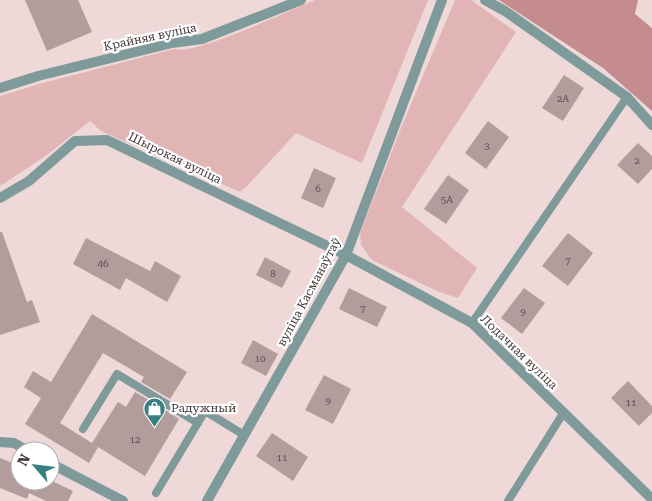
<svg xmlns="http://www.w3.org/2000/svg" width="652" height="501" viewBox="0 0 652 501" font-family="'Roboto Serif',serif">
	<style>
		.green { fill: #e1b5b6 }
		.forest { fill: #c48c8e }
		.building { fill: #b29c9c }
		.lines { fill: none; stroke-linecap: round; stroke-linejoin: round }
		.lane { stroke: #7f9a9a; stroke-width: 8 }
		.street { stroke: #7f9a9a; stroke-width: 10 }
		.labels { text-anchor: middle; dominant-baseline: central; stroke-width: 4.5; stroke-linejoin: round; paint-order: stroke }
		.number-label { font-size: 10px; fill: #5d5152 }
		.street-label { font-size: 12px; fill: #413839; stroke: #fff }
		.poi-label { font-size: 12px; fill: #413839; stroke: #fff; text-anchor: start }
	</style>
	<rect width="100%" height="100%" fill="#efd8d8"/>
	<g class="green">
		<path d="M315,0H428L362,163L296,133L248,185L240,192L101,131L90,121L47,155L0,186V96L39,84L174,49C195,56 290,10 315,0Z"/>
		<path d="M455,0H471L516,32L402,207L477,268L458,298L439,292L372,260L361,245L360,233L401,128Z"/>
	</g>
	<path class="forest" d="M499,0H638L635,14L652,28V111L603,68Z"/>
	<g class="building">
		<path d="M25,0H78L92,32L47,51Z"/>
		<path d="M564,75L584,88L563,121L542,108Z"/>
		<path d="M488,121L509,137L486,169L465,153Z"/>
		<path d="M638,143L652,156V169L638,184L617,165Z"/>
		<path d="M314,168L336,178L323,208L301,198Z"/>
		<path d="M448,175L469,190L446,224L424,209Z"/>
		<path d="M0,232H2L27,302L32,300L40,322L0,335Z"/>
		<path d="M568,233L593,253L568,286L542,266Z"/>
		<path d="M86,238L150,271L155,261L181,276L167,302L126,278L120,290L73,264Z"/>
		<path d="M265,257L291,271L282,288L256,275Z"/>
		<path d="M349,288L387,307L377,327L339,309Z"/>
		<path d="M524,288L545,303L522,334L501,318Z"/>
		<path d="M92,314L187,372L170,399L141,382L144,377L103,353L60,423L92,443L118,402L126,407L135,392L164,409L179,419L145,476L98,447L89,463L25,424L41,398L24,387L33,371L51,382Z"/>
		<path d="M253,340L278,354L266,376L241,363Z"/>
		<path d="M324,375L351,389L333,424L305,410Z"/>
		<path d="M628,381L652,406V413L639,426L611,398Z"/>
		<path d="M272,433L308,457L293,481L256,456Z"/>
		<path d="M0,458L20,466V481H52L73,491L68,501H46L29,493L27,499L0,488Z"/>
	</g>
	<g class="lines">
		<g class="lane">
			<path d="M472,323L627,97"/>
			<path d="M83,429L117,374L198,423"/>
			<path d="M156,493L205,411L244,435"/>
			<path d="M508,501L564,412"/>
		</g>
		<g class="street">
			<path d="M485,0L505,11L627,97L652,125"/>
			<path d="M0,88L38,76L172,43L202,39L301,0"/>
			<path d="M0,198L29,181L75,141L107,140L346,255L472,323L652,499"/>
			<path d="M0,442L14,443L28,451"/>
			<path d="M50,463L123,501"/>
			<path d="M207,501L346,255L442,0"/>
		</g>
	</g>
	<defs>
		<symbol id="shop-pin" viewBox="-11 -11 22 30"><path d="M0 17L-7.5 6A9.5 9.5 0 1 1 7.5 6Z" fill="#377f81" stroke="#fff"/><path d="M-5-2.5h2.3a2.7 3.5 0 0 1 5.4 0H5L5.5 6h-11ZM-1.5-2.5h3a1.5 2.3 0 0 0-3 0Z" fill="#fff"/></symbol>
	</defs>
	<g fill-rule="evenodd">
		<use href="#shop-pin" x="142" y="396" width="25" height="34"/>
	</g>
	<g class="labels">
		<g class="number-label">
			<text x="563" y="98">2А</text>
			<text x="487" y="145">3</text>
			<text x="637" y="160">2</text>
			<text x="318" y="188">6</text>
			<text x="447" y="199">5А</text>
			<text x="568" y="260">7</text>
			<text x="103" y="263">46</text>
			<text x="273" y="273">8</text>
			<text x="363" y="308">7</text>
			<text x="523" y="311">9</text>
			<text x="260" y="358">10</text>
			<text x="328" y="400">9</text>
			<text x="631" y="402">11</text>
			<text x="135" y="439">12</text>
			<text x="282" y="457">11</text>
		</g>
		<g class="street-label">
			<text transform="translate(150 37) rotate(-12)">Крайняя вуліца</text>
			<text transform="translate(175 158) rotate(26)">Шырокая вуліца</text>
			<text transform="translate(309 292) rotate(-62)">вуліца Касманаўтаў</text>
			<text transform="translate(519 352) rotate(44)">Лодачная вуліца</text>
		</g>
		<g class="poi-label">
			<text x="171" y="408">Радужный</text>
		</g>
	</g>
	<g transform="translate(35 466) rotate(298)"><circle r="24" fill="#ffffff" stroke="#b3afb0"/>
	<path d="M0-4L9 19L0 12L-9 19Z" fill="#377f81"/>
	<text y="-8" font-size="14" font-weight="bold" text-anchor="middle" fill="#413839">N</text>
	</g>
</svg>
